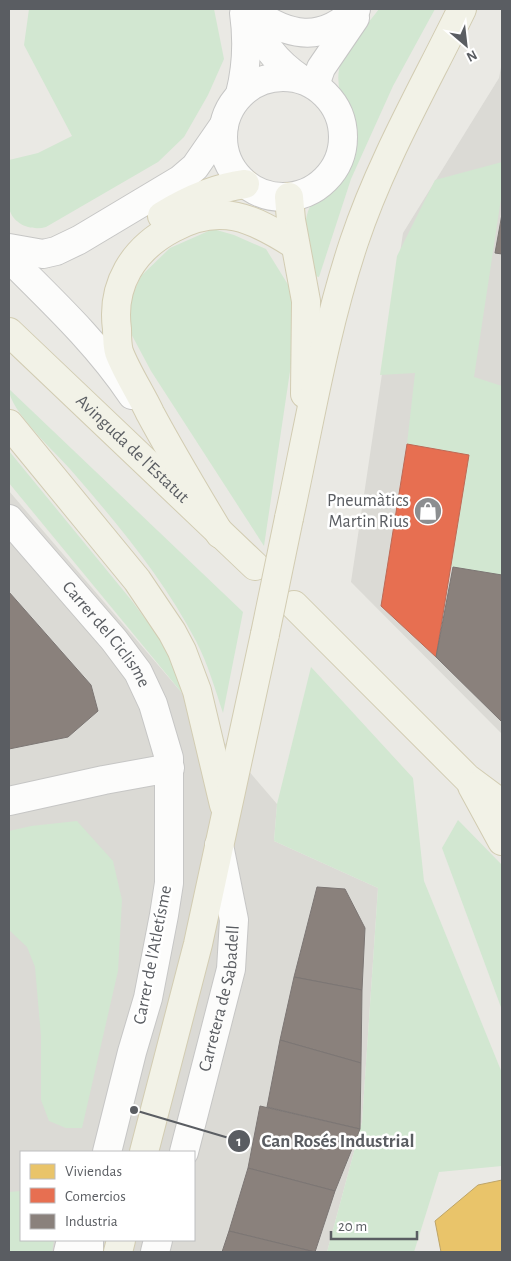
<svg xmlns="http://www.w3.org/2000/svg" width="511" height="1261" viewBox="0 0 511 1261" font-family="'Alegreya Sans',sans-serif">
	<style>
		.industrial { fill: #dbdad5; fill-rule: evenodd }
		.green { fill: #d2e7d1 }
		.homes { fill: #e9c46a; stroke: #bea568 }
		.shops { fill: #e76f51; stroke: #bd6a56 }
		.industry { fill: #8a817c; stroke: #7c7674 }
		.lines { fill: none; stroke-linecap: round; stroke-linejoin: round }
		.minor-casing { stroke: #c6c6c5; stroke-width: 30 }
		.major-casing { stroke: #d2ccb2; stroke-width: 30 }
		.minor { stroke: #fcfcfb; stroke-width: 28 }
		.major { stroke: #f2f2e7; stroke-width: 28 }
		.major-bridge-casing { stroke: #d2ccb2; stroke-width: 30; stroke-linecap: butt }
		.major-bridge { stroke: #f2f2e7; stroke-width: 28 }
		.labels { text-anchor: middle; dominant-baseline: central; stroke-width: 5; stroke-linejoin: round; paint-order: stroke }
		.street-label { font-size: 18px; fill: #5a5d62; stroke: #fff }
		.poi-label { font-size: 18px; fill: #5a5d62; stroke: #fff; text-anchor: end }
		.leader { fill: none; stroke: #5a5d62; stroke-width: 2 }
		.callout-dot { fill: #5a5d62; stroke: #fff; stroke-width: 2 }
		.mark-label { font-size: 15px; text-anchor: middle; font-weight: bold; fill: #fff }
		.callout-label { font-size: 19px; text-anchor: middle; font-weight: bold; fill: #5a5d62; stroke: #fff; stroke-width: 5; stroke-linejoin: round; paint-order: stroke }
	</style>
	<rect width="100%" height="100%" fill="#eae9e4"/>
	<g class="industrial">
		<path d="M502,62V734L351,582L403,233L499,78Z"/>
		<path d="M9,491L277,804L274,841L378,888L362,1122L327,1252H9ZM21,1152H194V1240H21Z"/>
	</g>
	<g class="green">
		<path d="M29,9H214L224,59L208,95L184,137L158,162L46,227C32,231 13,225 9,208C6,193 9,174 9,160L38,153L72,136L24,45Z"/>
		<path d="M379,9H435L393,86L351,179L319,277L310,275C307,251 297,213 319,195C323,192 330,189 334,185C340,179 347,166 350,158C361,125 326,91 343,58C352,41 367,25 379,9Z"/>
		<path d="M502,162V192L474,377L502,386V575L451,567L469,455L407,444L415,373L380,375L397,256L435,180Z"/>
		<path d="M213,229L234,235L266,249L300,304L264,546L151,371L127,326L128,305L141,276L170,248Z"/>
		<path d="M9,389L243,612L223,713C215,689 208,664 196,641C164,579 116,522 70,469C55,452 9,410 9,389Z"/>
		<path d="M9,451L132,601L168,650L182,693L9,483Z"/>
		<path d="M311,667L413,778L424,881L502,1073V1166L439,1172L414,1252H327L362,1122L378,888L274,841L277,804Z"/>
		<path d="M458,820L502,865V1010L442,848Z"/>
		<path d="M77,821L113,861L122,900L118,971L82,1128H66L49,1121L41,1100V1036L35,967L27,947L9,930V831L31,826Z"/>
		<path d="M21,1191V1240H54L52,1252H9V1192Z"/>
	</g>
	<path class="homes" d="M502,1180V1252H441L435,1221L478,1185Z"/>
	<path class="shops" d="M407,444L469,455L436,657L381,606Z"/>
	<g class="industry">
		<path d="M502,214V254L495,253Z"/>
		<path d="M453,567L502,575V722L436,657Z"/>
		<path d="M9,592L91,685L98,711L68,737L9,749Z"/>
		<path d="M317,887L345,889L365,928L362,990L294,977Z"/>
		<path d="M294,977L362,990L361,1063L280,1040Z"/>
		<path d="M280,1040L361,1063L360,1129L267,1107Z"/>
		<path d="M260,1106L360,1129L335,1191L248,1168Z"/>
		<path d="M248,1168L335,1191L315,1252L229,1231Z"/>
		<path d="M229,1231L315,1252H222Z"/>
	</g>
	<g class="lines">
		<defs>
			<g id="minor">
				<path d="M246,9C263,41 270,58 301,79"/>
				<path d="M250,9C287,37 322,44 356,9"/>
				<circle cx="283" cy="137" r="60"/>
				<path d="M315,85L321,68L355,18"/>
				<path d="M240,94C247,66 248,41 244,13"/>
				<path d="M9,248L43,254L56,251L79,240L181,179L195,167L224,125"/>
				<path d="M9,258C52,301 98,344 132,395"/>
				<path id="s1" d="M9,519L114,640L138,672L153,704L169,758V883L164,915L148,998L132,1052L107,1152"/>
				<path d="M9,801L104,780L170,768"/>
				<path id="s2" d="M184,1152L231,969L234,920L219,845"/>
				<path d="M68,1252L71,1240"/>
				<path d="M89,1252V1240"/>
				<path d="M155,1252L158,1240"/>
			</g>
			<g id="major">
				<path d="M289,197L291,220L306,301L305,394"/>
				<path d="M162,216C188,200 214,188 245,184"/>
				<path id="s3" d="M9,332L255,566"/>
				<path d="M9,424L137,580L172,632L182,651L197,691L224,805"/>
				<path d="M289,518C309,426 324,332 354,242C381,161 425,85 462,9"/>
				<path d="M220,534C196,494 172,454 150,413C141,394 126,371 119,352C117,345 117,337 117,329C111,285 133,249 173,228C220,202 253,218 295,245"/>
				<path d="M294,605L467,778L502,804"/>
				<path d="M472,786L502,841"/>
				<path d="M144,1152L198,944L265,634"/>
				<path d="M118,1252L121,1240"/>
			</g>
		</defs>
		<use href="#minor" class="minor-casing"/>
		<use href="#major" class="major-casing"/>
		<use href="#minor" class="minor"/>
		<use href="#major" class="major"/>
		<defs>
			<path id="major-bridge" d="M265,634L289,518"/>
		</defs>
		<use href="#major-bridge" class="major-bridge-casing"/>
		<use href="#major-bridge" class="major-bridge"/>
	</g>
	<defs>
		<symbol id="shop-disc" viewBox="-11 -11 22 22"><circle r="9.5" fill="#8c8e90" stroke="#fff"/><path d="M-5-2.5h2.3a2.7 3.5 0 0 1 5.4 0H5L5.5 6h-11ZM-1.5-2.5h3a1.5 2.3 0 0 0-3 0Z" fill="#fff"/></symbol>
	</defs>
	<g fill-rule="evenodd">
		<use href="#shop-disc" x="412" y="495" width="32" height="32"/>
	</g>
	<g class="labels">
		<g class="street-label">
			<text stroke="none"><textPath href="#s3" startOffset="170">Avinguda de l'Estatut</textPath></text>
			<text stroke="none"><textPath href="#s1" startOffset="151">Carrer del Ciclisme</textPath></text>
			<text transform="translate(153 955) rotate(-79)">Carrer de l'Atletísme</text>
			<text stroke="none"><textPath href="#s2" startOffset="158">Carretera de Sabadell</textPath></text>
		</g>
		<g class="poi-label">
			<text x="409" y="501">Pneumàtics<tspan x="409" dy="21">Martin Rius</tspan></text>
		</g>
	</g>
	<path class="leader" d="M134 1110L239 1141"/>
	<g class="callout-dot">
		<circle cx="134" cy="1110" r="5"/>
		<circle cx="239" cy="1141" r="12"/>
	</g>
	<g class="mark-label">
		<text x="239" y="1146">1</text>
	</g>
	<g class="callout-label">
		<text x="338" y="1147">Can Rosés Industrial</text>
	</g>
	<rect width="511" height="1261" fill="none" stroke="#5a5d62" stroke-width="20"/>
	<rect x="20" y="1151" width="175" height="90" fill="#ffffff" stroke="#bdbec0"/>
	<rect x="30" y="1164" width="25" height="15" fill="#e9c46a" stroke="#bdbec0"/>
	<text x="65" y="1176" font-size="15" fill="#5a5d62">Viviendas</text>
	<rect x="30" y="1188" width="25" height="15" fill="#e76f51" stroke="#bdbec0"/>
	<text x="65" y="1201" font-size="15" fill="#5a5d62">Comercios</text>
	<rect x="30" y="1214" width="25" height="15" fill="#8a817c" stroke="#bdbec0"/>
	<text x="65" y="1226" font-size="15" fill="#5a5d62">Industria</text>
	<g transform="translate(466 45) rotate(152)" stroke="#ffffff" stroke-width="4" paint-order="stroke">
	<path d="M0-4L9 19L0 12L-9 19Z" fill="#5a5d62"/>
	<text y="-8" font-size="14" font-weight="bold" text-anchor="middle" fill="#5a5d62">N</text>
	</g>
	<path d="M331 1231v8h86v-8" fill="none" stroke="#5a5d62" stroke-width="2.5"/>
	<text x="338" y="1231" font-size="15" fill="#5a5d62" stroke="#ffffff" stroke-width="4" paint-order="stroke">20 m</text>
</svg>
